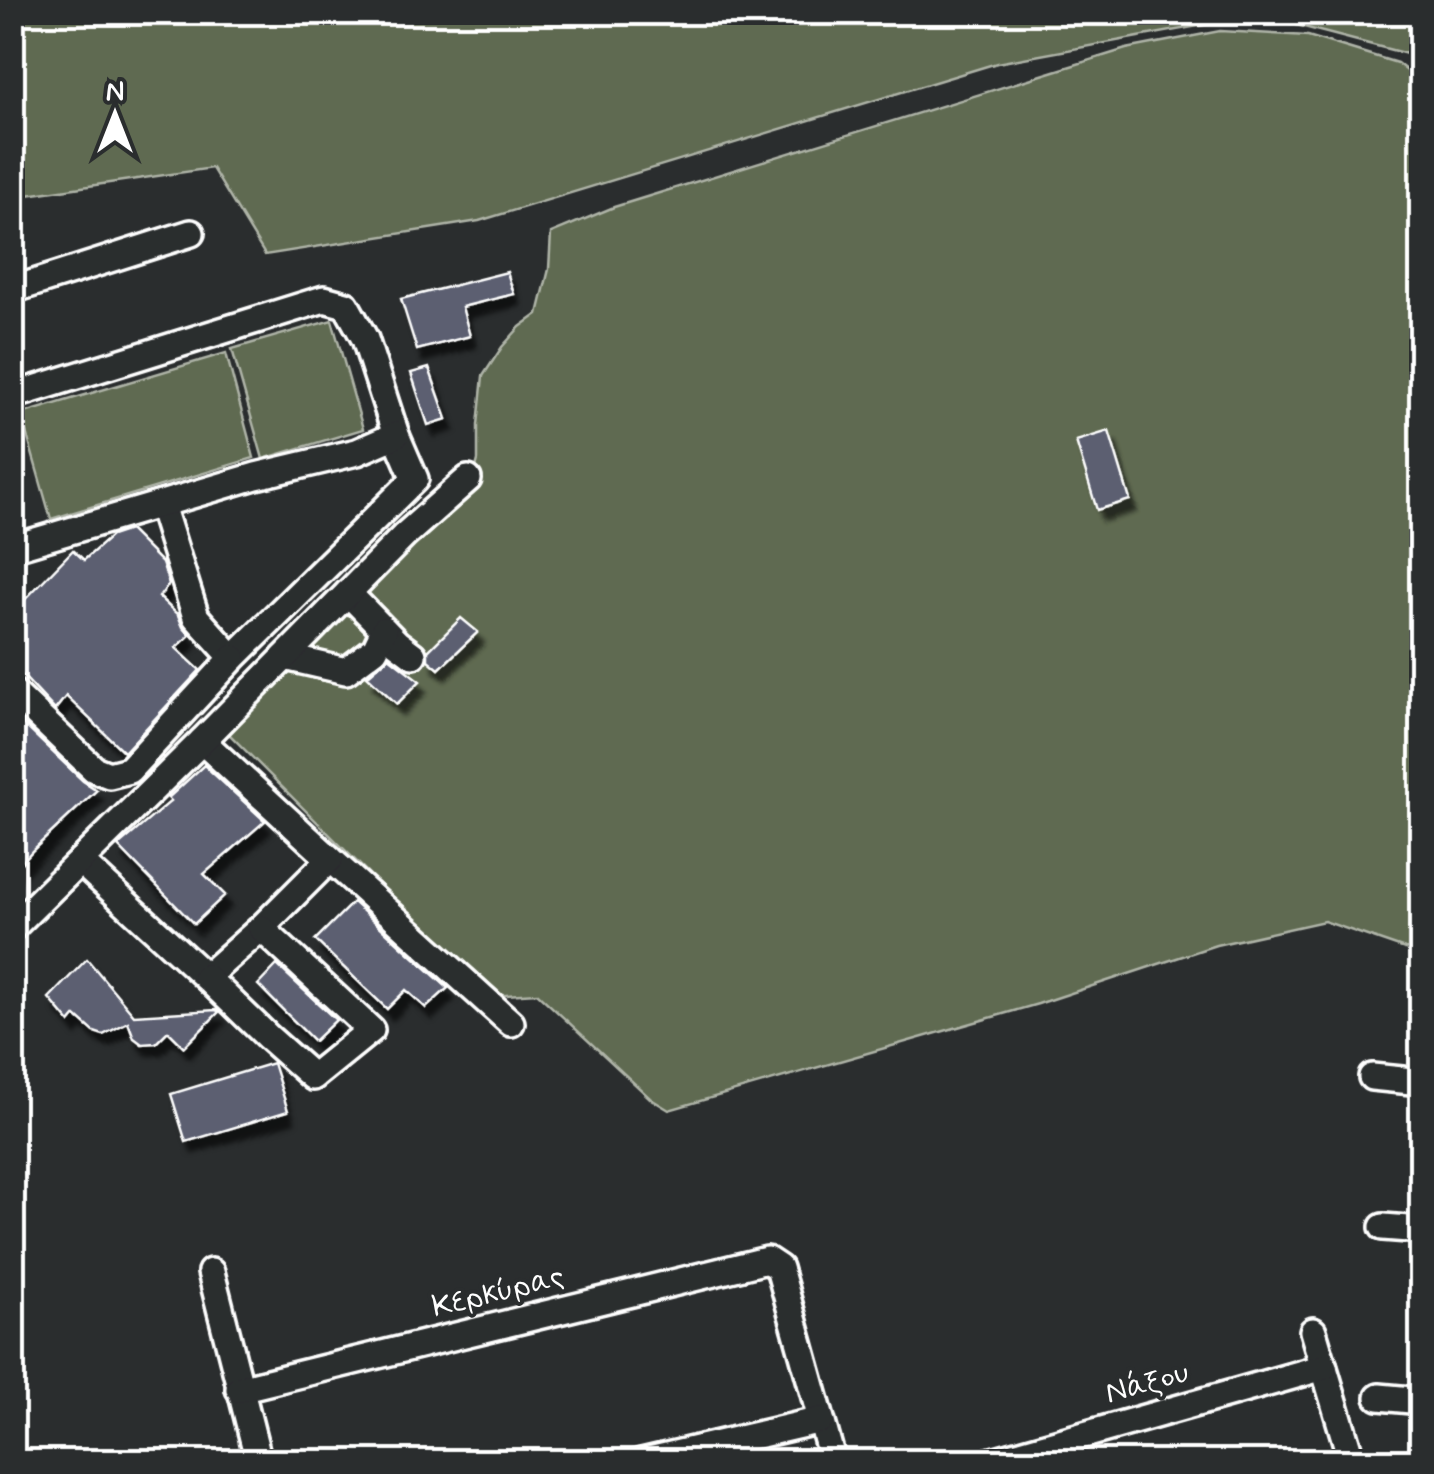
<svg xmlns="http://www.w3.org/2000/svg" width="1434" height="1474" viewBox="0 0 1434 1474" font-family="Mynerve,sans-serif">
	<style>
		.green { fill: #5f6a51; stroke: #afb4a8; stroke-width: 2.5 }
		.building { fill: #5b5f71; stroke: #fff; stroke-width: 2.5; filter: url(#shadow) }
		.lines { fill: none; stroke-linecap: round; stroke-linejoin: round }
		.minor-casing { stroke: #fff; stroke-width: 32 }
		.minor { stroke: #2a2d2e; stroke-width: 25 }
		.labels { text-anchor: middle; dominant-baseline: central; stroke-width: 8; stroke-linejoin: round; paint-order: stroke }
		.street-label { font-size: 32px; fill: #fff; stroke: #2a2d2e }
	</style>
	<defs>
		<filter id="shadow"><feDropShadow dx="6" dy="11" stdDeviation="2.5" flood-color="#0009"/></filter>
	</defs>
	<rect width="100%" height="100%" fill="#2a2d2e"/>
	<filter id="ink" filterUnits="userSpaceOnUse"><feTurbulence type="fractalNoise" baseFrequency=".01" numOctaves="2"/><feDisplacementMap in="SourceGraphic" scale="20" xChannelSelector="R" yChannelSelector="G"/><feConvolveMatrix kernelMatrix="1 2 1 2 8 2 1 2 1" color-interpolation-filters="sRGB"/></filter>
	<g filter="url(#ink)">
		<g class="green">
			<path d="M1421,12V67L1407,54L1258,15L997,63L479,221L265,255L212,168L13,197V13Z"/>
			<path d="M1220,31L1308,36L1397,63L1421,82V952L1405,949L1324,921L1216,945L1038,1004L669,1110L651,1099L537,993L491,996L228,733L371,586L470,490L478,460V425L483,376L502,347L520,327L538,314L549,269L551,233L614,207L1126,49Z"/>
			<path d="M332,320L363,429L263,459L232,349Z"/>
			<path d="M226,353L254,458L51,519L21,414Z"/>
		</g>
		<g class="building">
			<path d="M507,272L514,294L462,307L470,336L417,350L401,299Z"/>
			<path d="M429,368L447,419L428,425L411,373Z"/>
			<path d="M1109,431L1130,500L1097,510L1076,441Z"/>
			<path d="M129,530L162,563L169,584L159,597L178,615L183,627L190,635L176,648L200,670L124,752L66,696L55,710L12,664V613L73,550L84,560L111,536Z"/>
			<path d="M461,618L478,632L439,669L428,660V651Z"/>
			<path d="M389,657L420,681L397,704L367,676Z"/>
			<path d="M19,720L83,781L97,790L33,850L12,873V726Z"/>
			<path d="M204,765L265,821L204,874L225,895L194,924L118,846L171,801L168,798Z"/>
			<path d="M353,902L448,988L426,1008L406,990L387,1009L315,940Z"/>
			<path d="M87,959L134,1015L216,1010L219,1012L184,1047L168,1031L156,1043L142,1044L134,1038L128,1022L103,1035L94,1032L76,1016L70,1023L49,998Z"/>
			<path d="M277,965L336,1020L314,1041L258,985Z"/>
			<path d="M273,1063L288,1111L186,1142L171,1094Z"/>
		</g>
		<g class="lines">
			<defs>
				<g id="minor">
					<path d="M12,290L191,233"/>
					<path d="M12,396L324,299L346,305L365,339L396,435L415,479L233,658L196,617L161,505"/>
					<path d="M12,548L256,476L357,452L396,435"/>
					<path d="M348,593L397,643L413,655"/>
					<path d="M285,657L346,671L375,649L384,630"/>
					<path d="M12,691L94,769L109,775L129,770L233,658"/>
					<path d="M330,859L511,1023"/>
					<path d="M80,861L206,977L261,928L330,859L202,741"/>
					<path d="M12,928L202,741L405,535L468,479"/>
					<path d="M206,977L268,1037L313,1077L371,1030L261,928"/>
					<path d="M1372,1077L1422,1082"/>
					<path d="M1383,1227L1422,1230"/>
					<path d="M211,1272L259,1462"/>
					<path d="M1313,1331L1352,1462"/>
					<path d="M239,1389L767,1260L779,1268L833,1462"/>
					<path d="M1379,1397L1422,1401"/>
					<path d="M641,1462L821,1420"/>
					<path d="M989,1462L1324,1367"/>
				</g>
			</defs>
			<use href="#minor" class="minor-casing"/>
			<use href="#minor" class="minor"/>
		</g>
	</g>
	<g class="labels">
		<g class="street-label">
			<text transform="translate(498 1292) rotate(-14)">Κερκύρας</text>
			<text transform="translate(1147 1383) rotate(-16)">Νάξου</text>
		</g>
	</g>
	<rect width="1434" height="1474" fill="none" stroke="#2a2d2e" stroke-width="50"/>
	<rect x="25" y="25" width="1384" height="1424" fill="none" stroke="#fff" stroke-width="4" filter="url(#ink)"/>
	<g transform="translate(115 115)" stroke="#2a2d2e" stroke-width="8" paint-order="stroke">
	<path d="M0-8L18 38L0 25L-18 38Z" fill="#ffffff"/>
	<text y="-15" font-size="28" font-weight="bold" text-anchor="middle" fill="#ffffff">N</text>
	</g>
</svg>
